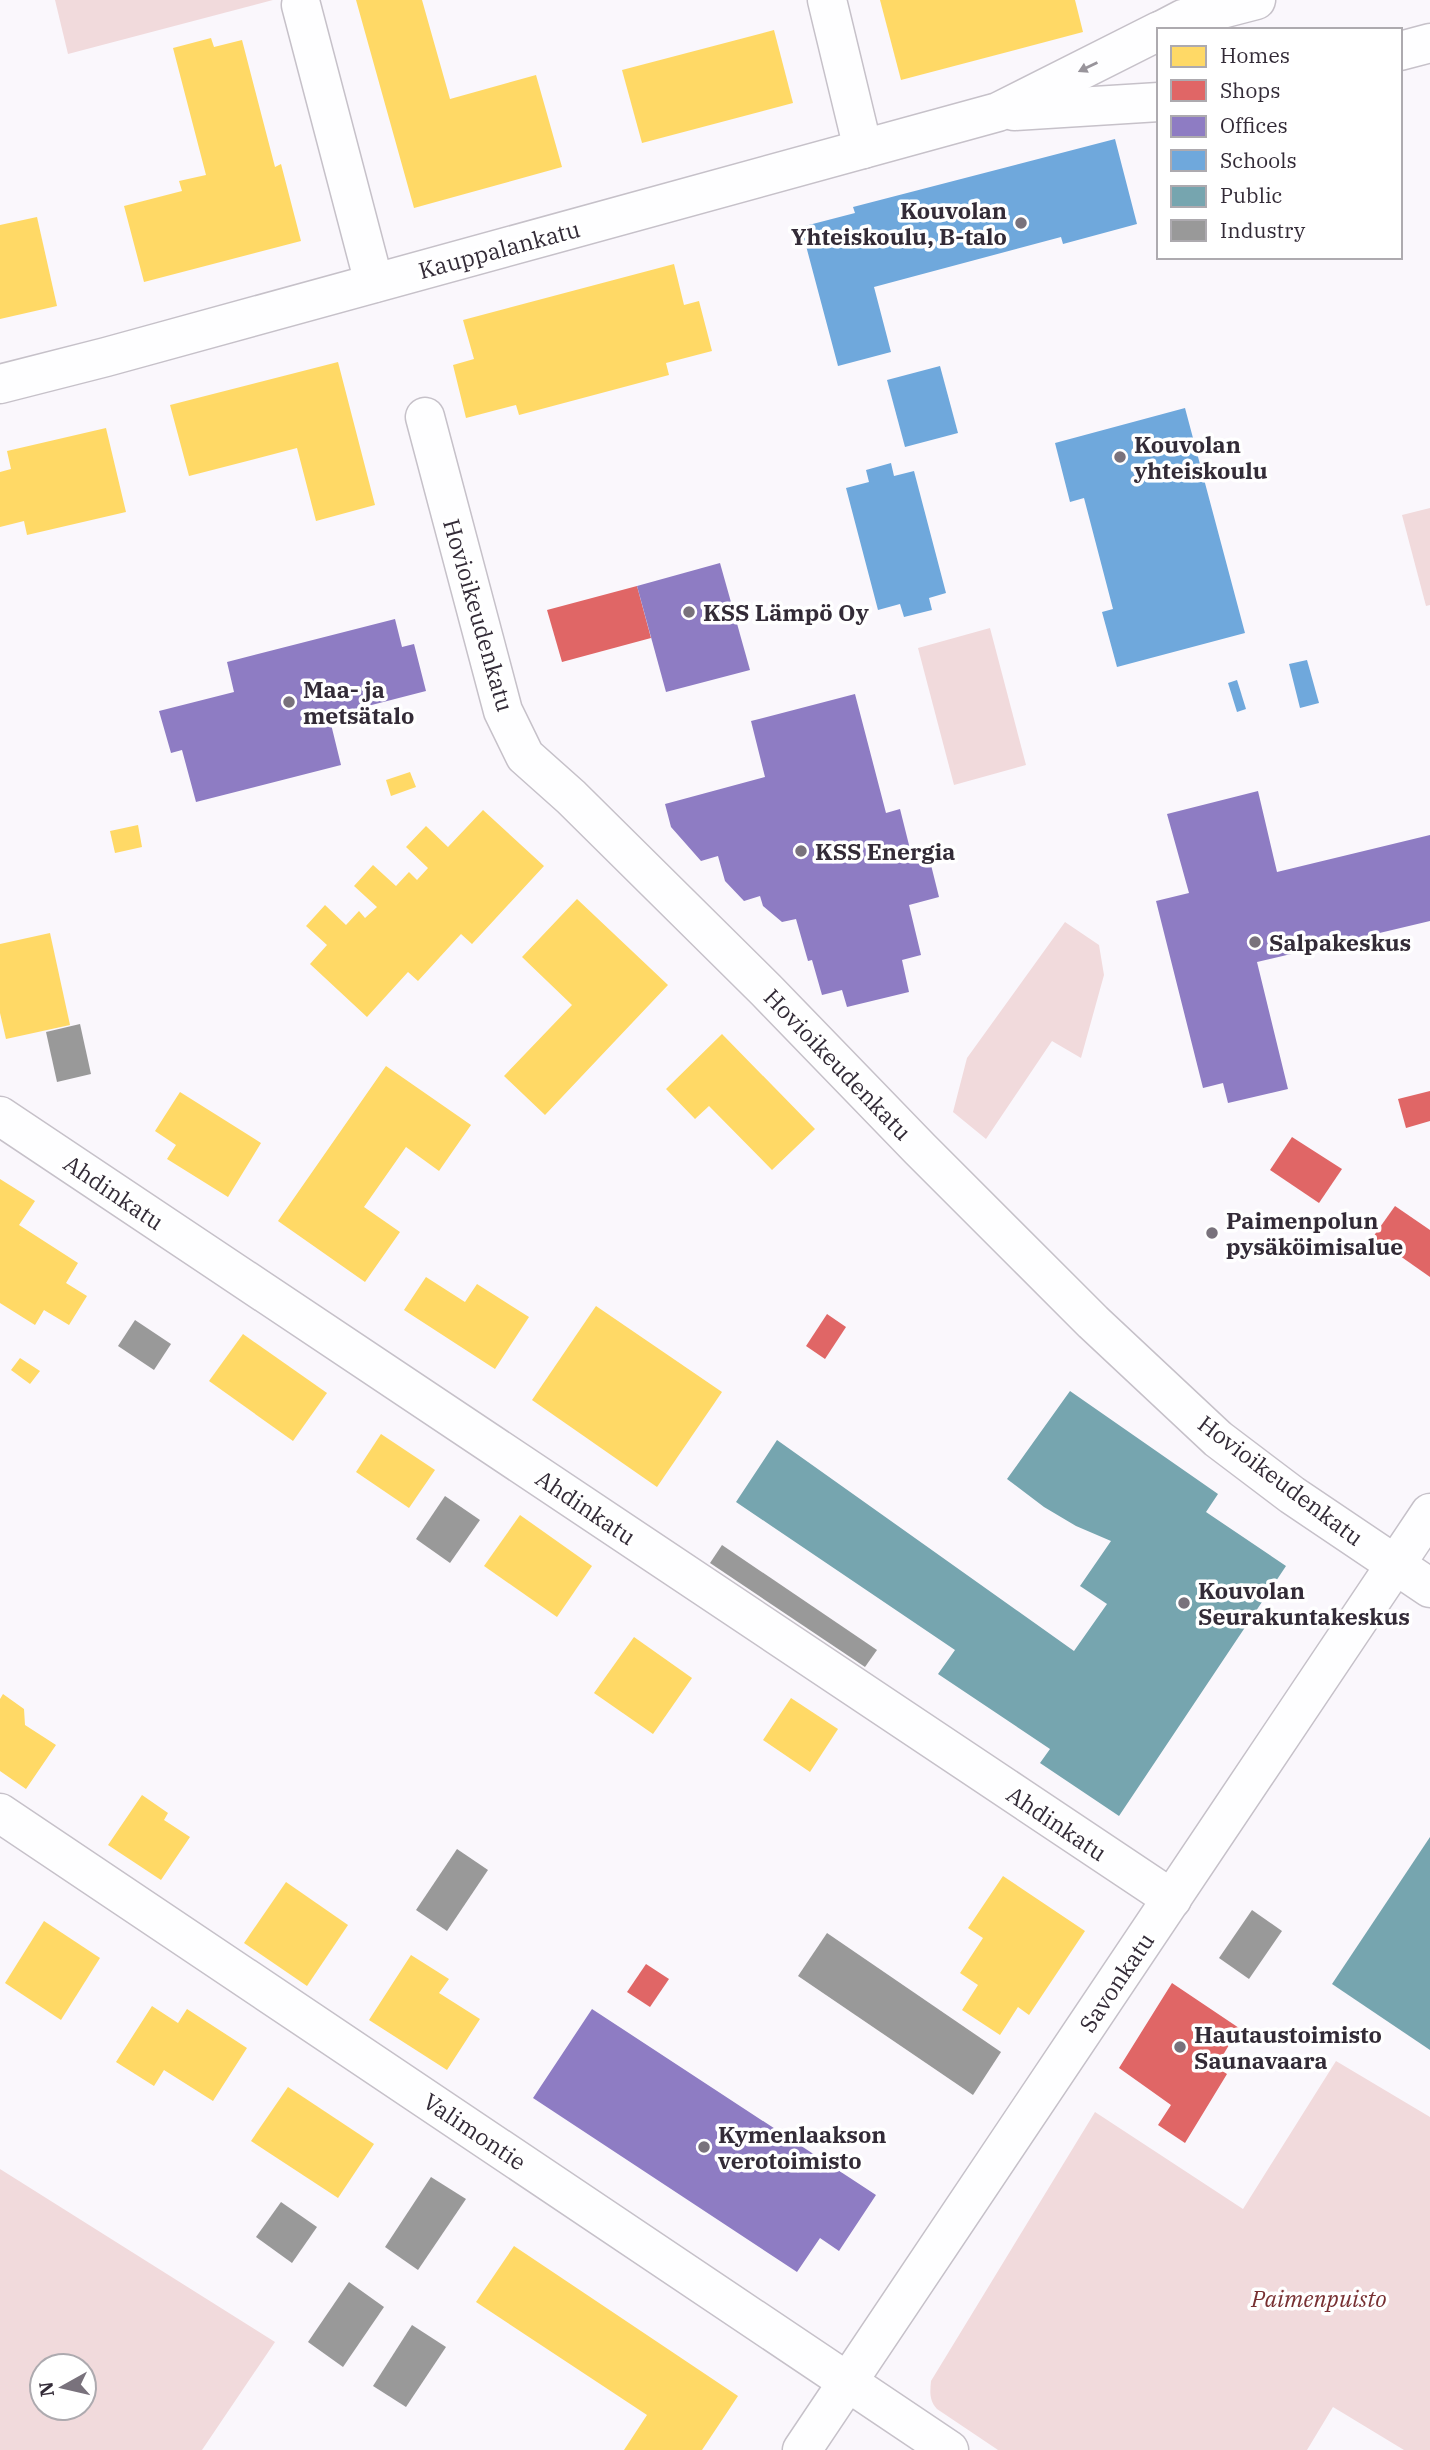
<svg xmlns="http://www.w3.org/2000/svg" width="1430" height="2450" viewBox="0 0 1430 2450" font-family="'IBM Plex Serif',serif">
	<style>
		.green { fill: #f1dadc; fill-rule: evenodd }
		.homes { fill: #ffd966 }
		.shops { fill: #e06666 }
		.offices { fill: #8e7cc3 }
		.schools { fill: #6fa8dc }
		.public { fill: #76a5af }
		.industry { fill: #999 }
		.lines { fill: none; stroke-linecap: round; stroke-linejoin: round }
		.minor-casing { stroke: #c6c1c9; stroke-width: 41 }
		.major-casing { stroke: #c6c1c9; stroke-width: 41 }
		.minor { stroke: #fefeff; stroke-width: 38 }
		.major { stroke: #fefeff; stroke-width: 38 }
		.oneway { fill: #98949b }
		.poi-dot { fill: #79727c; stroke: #fff; stroke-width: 2.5 }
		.labels { text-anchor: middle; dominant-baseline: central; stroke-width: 7; stroke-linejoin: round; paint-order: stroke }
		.poi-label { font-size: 23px; font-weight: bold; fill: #332b37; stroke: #fff; text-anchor: start }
		.street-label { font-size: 23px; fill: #332b37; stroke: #fff }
		.park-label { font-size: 23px; font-style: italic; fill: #773032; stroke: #fff }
	</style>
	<rect width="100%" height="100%" fill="#faf7fc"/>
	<g class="green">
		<path d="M55,0H273L68,54Z"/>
		<path d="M1430,508V605L1426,606L1402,515Z"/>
		<path d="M990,628L1026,765L954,785L918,648Z"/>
		<path d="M1065,922L1099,945L1104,975L1081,1058L1052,1041L986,1139L953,1112L967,1058Z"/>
		<path d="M1336,2061L1430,2117V2450H1404L1333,2407L1307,2450H998L937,2409C929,2400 930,2392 931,2381L1095,2112L1243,2209Z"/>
		<path d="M0,2169L275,2342L202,2450H0ZM42,2366H84V2408H42Z"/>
	</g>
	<g class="homes">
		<path d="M356,0H422L450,99L536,75L562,167L414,208Z"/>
		<path d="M880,0H1075L1083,32L901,80Z"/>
		<path d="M774,30L793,103L642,143L622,70Z"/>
		<path d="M211,38L214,47L242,40L275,167L281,164L301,241L144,282L124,206L182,191L179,181L206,175L173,48Z"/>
		<path d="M37,217L57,306L0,319V225Z"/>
		<path d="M674,264L684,305L699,301L712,351L666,363L669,375L519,415L516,405L466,418L453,365L474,359L463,320Z"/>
		<path d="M338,362L375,505L316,521L297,448L189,476L170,405Z"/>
		<path d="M106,428L126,512L27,535L24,521L0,527V472L11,469L7,451Z"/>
		<path d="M410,772L416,787L391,796L386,780Z"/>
		<path d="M483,810L544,866L472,944L461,934L418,981L408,972L367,1017L310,964L327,945L306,926L325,905L346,925L359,911L365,918L377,907L354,886L373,865L396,886L409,872L417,880L428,868L406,847L426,826L448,847Z"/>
		<path d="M138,825L142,847L115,853L110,831Z"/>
		<path d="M577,899L668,985L545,1115L504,1076L572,1005L522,957Z"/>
		<path d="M50,933L70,1025L6,1039L0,1013V944Z"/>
		<path d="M722,1034L815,1129L772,1170L709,1106L695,1119L666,1089Z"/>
		<path d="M386,1066L471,1125L439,1171L406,1147L364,1207L400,1232L365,1282L278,1221Z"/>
		<path d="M180,1092L261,1143L228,1197L167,1159L176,1145L155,1131Z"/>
		<path d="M0,1179L35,1201L19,1225L78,1263L66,1283L87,1296L69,1325L44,1310L35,1325L0,1303Z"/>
		<path d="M426,1277L465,1302L477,1284L529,1317L495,1369L404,1310Z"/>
		<path d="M596,1306L722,1392L657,1487L532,1400Z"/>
		<path d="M243,1334L327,1393L293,1441L209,1381Z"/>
		<path d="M20,1358L40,1371L30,1384L11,1370Z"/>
		<path d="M381,1434L435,1470L409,1508L356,1472Z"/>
		<path d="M520,1515L592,1566L557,1617L484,1566Z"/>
		<path d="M634,1637L692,1678L653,1734L594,1693Z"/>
		<path d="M3,1694L24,1709L25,1725L56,1745L26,1789L0,1771V1699Z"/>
		<path d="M791,1698L838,1729L810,1772L763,1740Z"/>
		<path d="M142,1795L168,1813L164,1820L190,1837L161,1880L108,1845Z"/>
		<path d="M1003,1876L1085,1931L1029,2015L1018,2007L1000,2035L962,2010L978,1985L960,1973L983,1938L968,1928Z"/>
		<path d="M286,1882L348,1925L307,1986L244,1943Z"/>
		<path d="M44,1921L100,1958L61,2020L5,1983Z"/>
		<path d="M411,1955L449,1979L439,1993L480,2019L447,2070L369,2020Z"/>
		<path d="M152,2006L178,2023L187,2009L247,2048L213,2101L164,2070L154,2086L116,2062Z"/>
		<path d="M288,2087L374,2144L338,2198L251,2141Z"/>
		<path d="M514,2246L738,2396L702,2450H624L647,2415L476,2302Z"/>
	</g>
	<g class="shops">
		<path d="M637,586L651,638L562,662L547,610Z"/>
		<path d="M1430,1091V1121L1406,1128L1398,1099Z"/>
		<path d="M1292,1137L1342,1169L1319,1203L1270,1170Z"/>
		<path d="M1395,1206L1430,1230V1277L1373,1237Z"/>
		<path d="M827,1314L846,1327L825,1359L806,1346Z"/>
		<path d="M646,1964L669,1979L650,2007L627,1992Z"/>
		<path d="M1172,1983L1239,2028L1216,2067L1227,2074L1185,2143L1158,2125L1171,2105L1119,2068Z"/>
	</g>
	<g class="offices">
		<path d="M720,563L750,670L666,692L637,586Z"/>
		<path d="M395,619L402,647L414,644L426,691L329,716L341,765L196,802L182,750L171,753L159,711L234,692L227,662Z"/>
		<path d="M855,694L886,813L900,809L911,853L927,849L939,897L909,905L921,955L902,960L909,992L847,1007L842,990L822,995L812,960L808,961L796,919L782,922L763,906L760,896L744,901L725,881L718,856L701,861L671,827L665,804L765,777L751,721Z"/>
		<path d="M1258,791L1277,872L1430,835V921L1257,962L1288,1089L1228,1103L1223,1083L1203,1088L1156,901L1189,893L1167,814Z"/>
		<path d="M592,2009L876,2195L839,2251L820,2238L797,2272L533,2098Z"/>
	</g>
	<g class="schools">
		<path d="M1115,139L1137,224L1063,244L1061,237L874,287L891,352L838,366L801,227L855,213L853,207Z"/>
		<path d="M940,366L958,433L905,447L887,380Z"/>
		<path d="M1185,408L1245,633L1117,667L1102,612L1113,609L1084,498L1070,502L1055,443Z"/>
		<path d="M891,463L894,476L914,471L946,593L929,598L932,610L904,617L900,604L878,610L846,488L869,482L866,470Z"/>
		<path d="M1307,660L1319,703L1300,708L1289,664Z"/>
		<path d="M1237,680L1246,709L1237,712L1228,683Z"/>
	</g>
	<g class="public">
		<path d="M1070,1391L1218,1494L1206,1512L1286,1566L1119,1816L1040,1763L1050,1749L938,1674L955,1650L736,1502L777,1440L1074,1651L1107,1604L1080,1586L1111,1541L1076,1526L1044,1507L1007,1479Z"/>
		<path d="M1430,1837V2050L1332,1984Z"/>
	</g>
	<g class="industry">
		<path d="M80,1024L91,1074L57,1082L46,1032Z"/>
		<path d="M135,1320L171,1344L154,1370L118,1346Z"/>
		<path d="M445,1496L480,1520L450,1563L416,1539Z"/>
		<path d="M722,1545L877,1650L865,1667L710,1563Z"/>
		<path d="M457,1849L488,1870L447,1931L416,1910Z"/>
		<path d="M1252,1910L1282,1931L1249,1979L1219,1958Z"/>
		<path d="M827,1933L1001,2052L973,2095L798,1976Z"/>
		<path d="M431,2177L466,2199L418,2270L385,2247Z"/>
		<path d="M281,2202L317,2227L292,2263L256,2237Z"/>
		<path d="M349,2282L384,2307L343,2367L308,2342Z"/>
		<path d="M412,2325L446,2347L406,2407L373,2386Z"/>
	</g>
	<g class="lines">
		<defs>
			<g id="minor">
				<path d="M827,0L863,149"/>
				<path d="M301,5L374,283"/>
				<path d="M425,417L503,711L525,756L571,797L766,990L920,1149L1093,1322L1218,1439L1292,1495L1430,1588"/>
				<path d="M0,1116L1172,1899"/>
				<path d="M0,1813L949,2450"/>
				<path d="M802,2450L1430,1513"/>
			</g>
			<g id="major">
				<path d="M1162,30L1183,19L1256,0"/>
				<path d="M1400,51L1430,43"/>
				<path d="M1014,111L1159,102"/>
				<path d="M0,384L106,357L998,112L1159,31"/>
			</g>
		</defs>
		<use href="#minor" class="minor-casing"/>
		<use href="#major" class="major-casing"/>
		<use href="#minor" class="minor"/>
		<use href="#major" class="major"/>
	</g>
	<defs><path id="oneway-solid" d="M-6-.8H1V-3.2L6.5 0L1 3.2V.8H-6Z" transform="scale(1.75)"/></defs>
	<use class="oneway" href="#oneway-solid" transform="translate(1088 67) rotate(154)"/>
	<g class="poi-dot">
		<circle cx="1021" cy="223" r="7"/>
		<circle cx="1120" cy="457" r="7"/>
		<circle cx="689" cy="612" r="7"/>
		<circle cx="289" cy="702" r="7"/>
		<circle cx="801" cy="851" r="7"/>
		<circle cx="1255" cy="942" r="7"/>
		<circle cx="1212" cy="1233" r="7"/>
		<circle cx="1184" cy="1603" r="7"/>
		<circle cx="1180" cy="2047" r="7"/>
		<circle cx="704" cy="2147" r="7"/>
	</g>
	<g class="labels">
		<g class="poi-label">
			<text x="1007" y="210" text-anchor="end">Kouvolan<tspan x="1007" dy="26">Yhteiskoulu, B-talo</tspan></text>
			<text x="1134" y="444">Kouvolan<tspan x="1134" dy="26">yhteiskoulu</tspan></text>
			<text x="703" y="612">KSS Lämpö Oy</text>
			<text x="303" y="689">Maa- ja<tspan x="303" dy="26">metsätalo</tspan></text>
			<text x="815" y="851">KSS Energia</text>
			<text x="1269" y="942">Salpakeskus</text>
			<text x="1226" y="1220">Paimenpolun<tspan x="1226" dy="26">pysäköimisalue</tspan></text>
			<text x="1198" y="1590">Kouvolan<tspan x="1198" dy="26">Seurakuntakeskus</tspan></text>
			<text x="1194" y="2034">Hautaustoimisto<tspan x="1194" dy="26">Saunavaara</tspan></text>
			<text x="718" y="2134">Kymenlaakson<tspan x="718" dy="26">verotoimisto</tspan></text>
		</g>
		<g class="street-label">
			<text transform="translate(499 249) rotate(-15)">Kauppalankatu</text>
			<text transform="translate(479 615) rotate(74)">Hovioikeudenkatu</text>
			<text transform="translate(838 1064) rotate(46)">Hovioikeudenkatu</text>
			<text transform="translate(114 1192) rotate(34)">Ahdinkatu</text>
			<text transform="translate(1281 1480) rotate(37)">Hovioikeudenkatu</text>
			<text transform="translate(586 1507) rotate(34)">Ahdinkatu</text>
			<text transform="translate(1057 1823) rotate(34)">Ahdinkatu</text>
			<text transform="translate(1116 1982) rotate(-56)">Savonkatu</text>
			<text transform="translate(475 2131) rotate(34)">Valimontie</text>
		</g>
		<g class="park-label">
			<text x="1319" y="2298">Paimenpuisto</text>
		</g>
	</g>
	<rect x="1157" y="28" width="245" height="231" fill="#ffffff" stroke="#adaaaf" stroke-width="2"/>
	<rect x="1171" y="46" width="35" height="21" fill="#ffd966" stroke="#adaaaf" stroke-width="2"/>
	<text x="1220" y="63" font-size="21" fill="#332b37">Homes</text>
	<rect x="1171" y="80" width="35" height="21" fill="#e06666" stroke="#adaaaf" stroke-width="2"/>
	<text x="1220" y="98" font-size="21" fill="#332b37">Shops</text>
	<rect x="1171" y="116" width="35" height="21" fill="#8e7cc3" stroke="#adaaaf" stroke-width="2"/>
	<text x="1220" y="133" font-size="21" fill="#332b37">Offices</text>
	<rect x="1171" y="150" width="35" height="21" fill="#6fa8dc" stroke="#adaaaf" stroke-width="2"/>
	<text x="1220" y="168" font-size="21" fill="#332b37">Schools</text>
	<rect x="1171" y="186" width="35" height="21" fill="#76a5af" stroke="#adaaaf" stroke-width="2"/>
	<text x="1220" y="203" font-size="21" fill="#332b37">Public</text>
	<rect x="1171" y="220" width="35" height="21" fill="#999999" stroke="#adaaaf" stroke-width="2"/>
	<text x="1220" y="238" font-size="21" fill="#332b37">Industry</text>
	<g transform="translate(63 2387) rotate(262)"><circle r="33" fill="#ffffff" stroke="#adaaaf" stroke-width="2"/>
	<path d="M0-5L12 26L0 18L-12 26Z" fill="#79727c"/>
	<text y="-10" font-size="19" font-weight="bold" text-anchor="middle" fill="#332b37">N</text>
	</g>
</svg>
